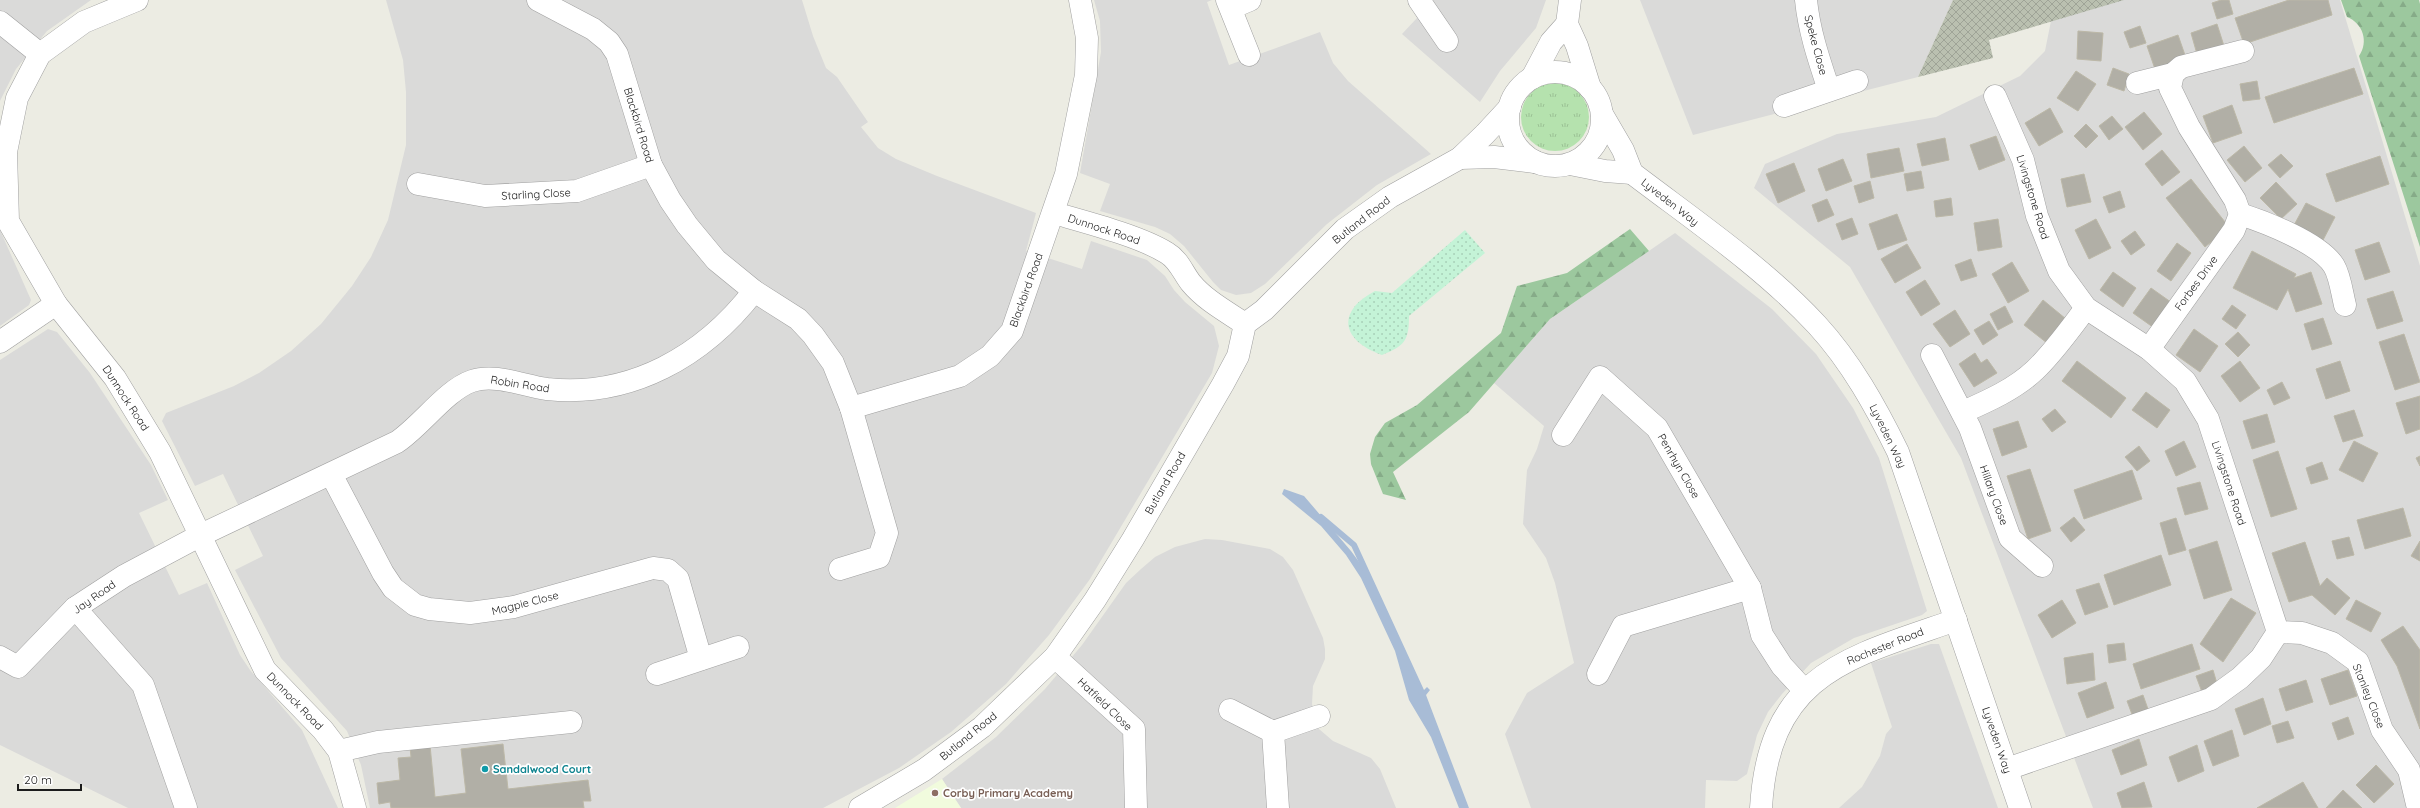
<svg xmlns="http://www.w3.org/2000/svg" width="2420" height="808" viewBox="0 0 2420 808" font-family="Quicksand,sans-serif">
	<style>
		.residential { fill: #dadad9 }
		.education { fill: #f1fbdd }
		.construction { fill: url(#construction-cross-hatch) }
		.grass { fill: url(#grass-tufts) }
		.forest { fill: url(#forest-firs) }
		.park { fill: url(#park-dots) }
		.water { fill: #a8bcd6 }
		.lines { fill: none; stroke-linecap: round; stroke-linejoin: round }
		.stream { stroke: #a8bcd6; stroke-width: 6 }
		.building { fill: #b1afa6; stroke: #bcb8a7 }
		.minor-casing { stroke: #a0a0a0; stroke-width: 23 }
		.tertiary-casing { stroke: #a0a0a0; stroke-width: 23 }
		.minor { stroke: #fff; stroke-width: 22 }
		.tertiary { stroke: #fff; stroke-width: 22 }
		.culture-dot { fill: #0f9aa8; stroke: #fff; stroke-width: 1.5 }
		.education-dot { fill: #8d6e63; stroke: #fff; stroke-width: 1.5 }
		.labels { text-anchor: middle; dominant-baseline: central; stroke-width: 3.5; stroke-linejoin: round; paint-order: stroke }
		.street-label { font-size: 11px; fill: #1c1c1c; stroke: #fff }
		.culture-label { font-size: 11px; font-weight: bold; fill: #0d838f; stroke: #fff; text-anchor: start }
		.education-label { font-size: 11px; font-weight: bold; fill: #785e54; stroke: #fff; text-anchor: start }
	</style>
	<defs>
		<pattern id="construction-cross-hatch" width="8" height="8" patternUnits="userSpaceOnUse"><rect width="8" height="8" fill="#bac0b0"/><path d="M0 0l8 8M0 8l8-8" fill="none" stroke="#9fa497"/></pattern>
		<pattern id="grass-tufts" width="24" height="20" patternUnits="userSpaceOnUse"><rect width="24" height="20" fill="#b5e2ae"/><path d="M3 7l-1-3M5 7V3M7 7l1-3M15 17l-1-3M17 17v-4M19 17l1-3" fill="none" stroke="#9bc195"/></pattern>
		<pattern id="forest-firs" width="22" height="20" patternUnits="userSpaceOnUse"><rect width="22" height="20" fill="#9cc89e"/><path d="M5 1l3.5 6h-7zM16 11l3.5 6h-7z" fill="#86ab88"/></pattern>
		<pattern id="park-dots" width="8" height="8" patternUnits="userSpaceOnUse"><rect width="8" height="8" fill="#c4f3d7"/><path d="M2 2h.1M6 6h.1" fill="none" stroke="#a8d0b8" stroke-width="1.8" stroke-linecap="round"/></pattern>
	</defs>
	<rect width="100%" height="100%" fill="#ecece3"/>
	<g class="residential">
		<path d="M0,0H91L47,31L16,69L0,101Z"/>
		<path d="M386,0H802L813,36L826,68L837,77L868,122L861,127L878,148L896,159L937,176L1036,213L1026,251L1082,269L1091,241L1147,260L1165,276L1174,290L1185,302L1214,326L1219,346L1212,373L1090,579L1049,635L1006,684L951,732L899,768L823,808H370L361,765L347,731L281,658L235,570L263,556L223,474L195,486L162,421L166,413L234,386L259,373L291,351L321,324L352,286L371,257L388,220L406,145V92L403,60Z"/>
		<path d="M1094,0H1212L1207,2L1229,65L1320,32L1333,63L1348,81L1431,154L1377,185L1327,224L1265,284L1251,293L1236,295L1221,290L1213,282L1184,246L1170,234L1155,227L1100,211L1110,184L1080,173L1101,52L1100,21Z"/>
		<path d="M1410,0H1546L1536,28L1500,71L1480,102L1402,34L1417,18Z"/>
		<path d="M1640,0H1953L1918,77L1693,135Z"/>
		<path d="M2121,0H2340L2420,266V808H2093L1961,458L1850,267L1754,188L1765,164L1837,134L1936,117L2020,76L2045,51L2051,21Z"/>
		<path d="M0,230L31,300L29,305L0,326Z"/>
		<path d="M1675,233L1772,309L1816,354L1853,408L1879,458L1927,611L1922,615L1854,638L1811,663L1782,694L1768,712L1757,735L1747,774L1737,781L1706,780L1705,808H1531L1505,734L1527,693L1574,663L1555,583L1546,558L1523,524L1527,470L1537,449L1544,426L1494,383L1550,319Z"/>
		<path d="M48,329L57,332L90,373L151,465L168,500L139,513L179,595L207,583L240,655L250,670L302,730L338,808H128L0,745V360Z"/>
		<path d="M1205,539L1222,540L1270,549L1283,557L1293,570L1323,638L1325,649V659L1313,686L1312,704L1319,729L1333,741L1371,758L1380,769L1396,808H961L942,779L996,737L1045,689L1082,645L1126,583L1141,569L1155,557L1175,547Z"/>
		<path d="M1931,644H1939L1998,808H1839L1862,787L1880,756L1886,734L1892,727L1871,663Z"/>
	</g>
	<path class="education" d="M942,779L961,808H895Z"/>
	<path class="construction" d="M1953,0H2124L1989,40L1993,58L1918,77Z"/>
	<circle class="grass" cx="1555" cy="117" r="34"/>
	<g class="forest">
		<path d="M2341,0H2419L2420,4V247L2359,56C2369,42 2363,23 2347,17Z"/>
		<path d="M1630,229L1649,251L1550,319L1469,412L1393,472L1406,500L1383,494L1371,464L1370,454L1375,437L1385,423L1417,405L1501,333L1517,286L1567,273Z"/>
	</g>
	<path class="park" d="M1465,230L1485,253L1409,316C1409,340 1405,346 1382,355C1342,341 1335,312 1375,291L1392,293Z"/>
	<path class="water" d="M1284,489L1304,496L1351,551L1365,570L1415,683L1423,691L1427,687L1430,690L1426,695L1469,808H1459L1431,737L1409,700L1395,651L1361,578L1346,555L1321,526L1282,494Z"/>
	<g class="lines">
		<path class="stream" d="M1321,517L1354,545L1423,695"/>
	</g>
	<g class="building">
		<path d="M2221,0H2229L2233,14L2217,19L2212,3Z"/>
		<path d="M2289,0H2328L2332,15L2244,44L2235,18Z"/>
		<path d="M2217,24L2224,46L2197,54L2191,33Z"/>
		<path d="M2140,26L2146,43L2130,48L2124,32Z"/>
		<path d="M2078,31L2103,33L2101,61L2077,59Z"/>
		<path d="M2178,35L2186,58L2155,69L2147,46Z"/>
		<path d="M2113,68L2129,74L2124,91L2107,85Z"/>
		<path d="M2354,68L2363,94L2274,123L2265,97Z"/>
		<path d="M2076,71L2096,84L2078,111L2057,98Z"/>
		<path d="M2257,81L2260,99L2243,101L2240,84Z"/>
		<path d="M2232,105L2242,133L2213,143L2203,116Z"/>
		<path d="M2050,108L2063,132L2039,146L2025,123Z"/>
		<path d="M2144,112L2162,134L2143,150L2125,127Z"/>
		<path d="M2112,116L2123,129L2109,140L2099,126Z"/>
		<path d="M2086,124L2098,136L2086,148L2074,136Z"/>
		<path d="M1996,136L2005,160L1979,170L1970,145Z"/>
		<path d="M1945,138L1949,160L1922,166L1917,144Z"/>
		<path d="M2244,146L2262,168L2245,182L2227,160Z"/>
		<path d="M1899,148L1904,171L1871,178L1867,154Z"/>
		<path d="M2162,150L2180,172L2162,186L2145,164Z"/>
		<path d="M2281,154L2293,166L2280,178L2268,165Z"/>
		<path d="M2380,156L2389,184L2336,202L2326,174Z"/>
		<path d="M1843,159L1852,181L1826,191L1818,169Z"/>
		<path d="M1794,163L1805,191L1778,203L1766,174Z"/>
		<path d="M1921,171L1924,188L1907,191L1904,174Z"/>
		<path d="M2084,174L2091,202L2067,207L2061,179Z"/>
		<path d="M2191,179L2229,227L2205,247L2166,198Z"/>
		<path d="M1870,181L1874,198L1859,203L1854,186Z"/>
		<path d="M2276,182L2297,204L2281,219L2260,198Z"/>
		<path d="M2120,191L2125,207L2109,213L2103,197Z"/>
		<path d="M1951,198L1953,215L1936,217L1934,201Z"/>
		<path d="M1827,199L1834,215L1818,222L1812,205Z"/>
		<path d="M2306,203L2335,217L2322,242L2293,227Z"/>
		<path d="M1897,214L1907,240L1878,250L1869,224Z"/>
		<path d="M1852,218L1858,234L1842,240L1836,224Z"/>
		<path d="M1998,219L2002,247L1978,251L1974,223Z"/>
		<path d="M2096,219L2111,248L2089,259L2075,230Z"/>
		<path d="M2135,231L2145,245L2131,255L2121,241Z"/>
		<path d="M2379,242L2390,272L2365,280L2355,250Z"/>
		<path d="M2177,243L2191,253L2171,281L2157,271Z"/>
		<path d="M1907,244L1921,268L1895,283L1881,259Z"/>
		<path d="M2252,251L2296,274L2294,278L2311,272L2322,304L2296,312L2288,289L2277,310L2233,288Z"/>
		<path d="M1971,259L1977,276L1961,281L1955,265Z"/>
		<path d="M2012,262L2029,291L2008,303L1992,274Z"/>
		<path d="M2113,272L2136,288L2123,307L2100,290Z"/>
		<path d="M1925,280L1940,304L1921,316L1906,292Z"/>
		<path d="M2151,288L2175,305L2157,330L2133,313Z"/>
		<path d="M2393,291L2403,321L2377,329L2367,299Z"/>
		<path d="M2043,300L2066,319L2047,343L2024,325Z"/>
		<path d="M2232,305L2246,315L2236,329L2222,319Z"/>
		<path d="M2005,306L2013,322L1998,330L1990,314Z"/>
		<path d="M1955,310L1970,334L1950,347L1933,324Z"/>
		<path d="M2323,318L2332,344L2312,350L2304,324Z"/>
		<path d="M1989,321L1998,335L1983,345L1974,330Z"/>
		<path d="M2194,329L2218,346L2200,372L2176,355Z"/>
		<path d="M2238,332L2250,345L2238,357L2225,344Z"/>
		<path d="M2404,334L2420,382L2395,390L2379,342Z"/>
		<path d="M1975,353L1981,363L1987,359L1997,373L1974,387L1959,364Z"/>
		<path d="M2077,361L2126,398L2111,418L2062,381Z"/>
		<path d="M2240,361L2260,388L2240,402L2221,376Z"/>
		<path d="M2340,361L2350,391L2326,399L2316,369Z"/>
		<path d="M2282,382L2290,398L2274,405L2267,390Z"/>
		<path d="M2146,392L2170,410L2157,428L2132,410Z"/>
		<path d="M2420,396V429L2406,434L2396,403Z"/>
		<path d="M2055,409L2066,422L2052,432L2042,419Z"/>
		<path d="M2354,410L2363,436L2343,442L2334,416Z"/>
		<path d="M2267,414L2275,442L2252,449L2243,421Z"/>
		<path d="M2018,421L2027,447L2002,456L1993,429Z"/>
		<path d="M2184,441L2196,467L2176,476L2165,451Z"/>
		<path d="M2354,441L2378,453L2363,482L2339,470Z"/>
		<path d="M2139,446L2150,461L2137,471L2125,457Z"/>
		<path d="M2278,451L2297,509L2271,517L2253,460Z"/>
		<path d="M2420,456V466L2416,458Z"/>
		<path d="M2322,462L2328,479L2311,484L2306,468Z"/>
		<path d="M2030,469L2051,531L2028,539L2007,476Z"/>
		<path d="M2132,470L2142,499L2084,519L2074,490Z"/>
		<path d="M2200,482L2208,509L2185,515L2177,488Z"/>
		<path d="M2403,508L2411,536L2365,549L2357,520Z"/>
		<path d="M2074,517L2085,530L2071,542L2060,528Z"/>
		<path d="M2176,518L2186,550L2169,555L2160,523Z"/>
		<path d="M2349,537L2354,555L2337,559L2332,541Z"/>
		<path d="M2217,541L2232,590L2204,599L2189,550Z"/>
		<path d="M2420,541V561L2411,556Z"/>
		<path d="M2305,542L2320,586L2327,578L2350,598L2335,615L2312,595L2289,602L2272,553Z"/>
		<path d="M2161,555L2171,585L2114,605L2104,575Z"/>
		<path d="M2099,583L2108,607L2085,615L2076,590Z"/>
		<path d="M2231,598L2256,613L2223,662L2200,644Z"/>
		<path d="M2062,600L2076,623L2052,638L2038,615Z"/>
		<path d="M2356,600L2381,613L2371,632L2346,619Z"/>
		<path d="M2403,626L2420,650V729L2397,666L2381,640Z"/>
		<path d="M2124,643L2126,660L2109,663L2107,645Z"/>
		<path d="M2192,644L2200,669L2141,689L2133,664Z"/>
		<path d="M2093,653L2095,680L2067,684L2064,658Z"/>
		<path d="M2213,670L2218,687L2202,692L2196,676Z"/>
		<path d="M2348,670L2357,696L2330,705L2321,679Z"/>
		<path d="M2306,680L2313,702L2286,711L2279,689Z"/>
		<path d="M2106,682L2114,708L2087,718L2078,693Z"/>
		<path d="M2143,695L2149,712L2133,717L2127,701Z"/>
		<path d="M2263,698L2271,724L2244,735L2235,709Z"/>
		<path d="M2348,717L2354,734L2338,740L2332,723Z"/>
		<path d="M2288,721L2294,738L2277,743L2272,726Z"/>
		<path d="M2232,730L2239,756L2213,766L2204,741Z"/>
		<path d="M2139,739L2147,765L2121,775L2112,750Z"/>
		<path d="M503,744L508,789L588,780L591,801H583L584,808H391L390,802L379,804L377,783L400,780L398,758L411,757L410,747L430,745L435,797L466,793L461,749Z"/>
		<path d="M2197,745L2204,771L2178,782L2169,757Z"/>
		<path d="M2376,765L2394,784L2374,803L2356,785Z"/>
		<path d="M2144,782L2152,807L2122,808L2117,793Z"/>
		<path d="M2303,782L2318,808H2257Z"/>
		<path d="M2343,790L2362,808H2326Z"/>
	</g>
	<g class="lines">
		<defs>
			<g id="minor">
				<path d="M137,0L84,22L40,54L17,98L6,152L8,221L56,304L115,378L160,452L265,670L323,730L339,751L355,808"/>
				<path d="M538,0L593,29L609,42L617,54L651,165L670,200L687,225L716,260L754,291L798,319L813,335L833,363L851,408L960,376L990,356L1012,331L1066,174L1086,75L1087,38L1080,0"/>
				<path d="M1227,0L1249,55"/>
				<path d="M1419,0L1447,41"/>
				<path d="M1806,0C1809,31 1819,60 1829,90"/>
				<path d="M1231,8L1250,0"/>
				<path d="M0,22L40,54"/>
				<path d="M2137,83L2173,74"/>
				<path d="M1995,96L2023,160L2037,216L2059,271L2086,308L2149,349L2185,381L2208,419L2278,632L2261,658L2240,678L2211,699L2007,769"/>
				<path d="M1784,106L1857,81"/>
				<path d="M418,184L485,196L577,191L651,165"/>
				<path d="M1054,213C1085,222 1140,236 1167,253C1179,260 1183,273 1191,283C1205,300 1227,312 1245,324"/>
				<path d="M2240,214C2265,222 2320,243 2334,266C2340,276 2342,293 2345,305"/>
				<path d="M0,342L56,304"/>
				<path d="M2149,349L2234,230L2240,214L2235,200L2189,127L2170,88L2173,74L2181,67L2243,51"/>
				<path d="M1932,355L1970,428L2010,538L2042,566"/>
				<path d="M1963,412C1988,401 2015,389 2035,370C2054,352 2070,329 2086,308"/>
				<path d="M1563,435L1600,377L1657,428L1750,588L1762,635L1782,666L1805,691"/>
				<path d="M331,474L383,573L393,588L415,605L429,609L470,613L514,607L653,568L668,570L678,579L701,659"/>
				<path d="M840,569L879,557L887,533L851,408"/>
				<path d="M75,608L143,685L186,808"/>
				<path d="M2278,632L2302,633L2332,643L2358,662L2382,730L2409,770L2417,804"/>
				<path d="M0,657L18,667L75,608L124,576L201,535L397,442C422,425 446,390 472,381C495,373 524,386 547,389C631,398 704,356 754,291"/>
				<path d="M1055,657L1134,729L1136,808"/>
				<path d="M657,674L738,647"/>
				<path d="M1598,674L1623,626L1750,588"/>
				<path d="M1230,710L1273,732"/>
				<path d="M339,751L378,742L571,722"/>
				<path d="M1278,808L1273,732L1319,716"/>
				<path d="M1761,808C1769,673 1847,658 1956,620"/>
			</g>
			<g id="tertiary">
				<path d="M1570,0L1567,24L1577,46L1590,88"/>
				<circle cx="1555" cy="119" r="47"/>
				<path d="M1532,78L1551,42L1567,24"/>
				<path d="M1602,114L1623,150L1632,173C1695,221 1763,267 1817,325C1851,362 1876,407 1898,452L2020,808"/>
				<path d="M1460,158L1494,157L1535,162"/>
				<path d="M1570,164L1605,171L1632,173"/>
				<path d="M860,808L924,770L982,727L1055,657L1095,600L1133,539L1223,384L1238,356L1245,324L1264,310L1345,229L1390,197L1460,158L1485,134L1510,107"/>
			</g>
		</defs>
		<use href="#minor" class="minor-casing"/>
		<use href="#tertiary" class="tertiary-casing"/>
		<use href="#minor" class="minor"/>
		<use href="#tertiary" class="tertiary"/>
	</g>
	<circle class="culture-dot" cx="485" cy="769" r="4"/>
	<circle class="education-dot" cx="935" cy="793" r="4"/>
	<g class="labels">
		<g class="street-label">
			<text transform="translate(1816 45) rotate(75)">Speke Close</text>
			<text transform="translate(639 125) rotate(73)">Blackbird Road</text>
			<text transform="translate(536 194) rotate(-3)">Starling Close</text>
			<text transform="translate(2033 197) rotate(73)">Livingstone Road</text>
			<text transform="translate(1670 202) rotate(38)">Lyveden Way</text>
			<text transform="translate(1361 220) rotate(-38)">Butland Road</text>
			<text transform="translate(1104 229) rotate(18)">Dunnock Road</text>
			<text transform="translate(2196 283) rotate(-54)">Forbes Drive</text>
			<text transform="translate(1026 290) rotate(-70)">Blackbird Road</text>
			<text transform="translate(520 384) rotate(9)">Robin Road</text>
			<text transform="translate(126 398) rotate(57)">Dunnock Road</text>
			<text transform="translate(1888 436) rotate(64)">Lyveden Way</text>
			<text transform="translate(1679 466) rotate(60)">Penrhyn Close</text>
			<text transform="translate(1165 483) rotate(-60)">Butland Road</text>
			<text transform="translate(2229 483) rotate(72)">Livingstone Road</text>
			<text transform="translate(1994 495) rotate(70)">Hillary Close</text>
			<text transform="translate(94 597) rotate(-35)">Jay Road</text>
			<text transform="translate(525 603) rotate(-14)">Magpie Close</text>
			<text transform="translate(1885 646) rotate(-22)">Rochester Road</text>
			<text transform="translate(2369 696) rotate(68)">Stanley Close</text>
			<text transform="translate(295 701) rotate(46)">Dunnock Road</text>
			<text transform="translate(1105 704) rotate(44)">Hatfield Close</text>
			<text transform="translate(968 736) rotate(-39)">Butland Road</text>
			<text transform="translate(1997 740) rotate(71)">Lyveden Way</text>
		</g>
		<g class="culture-label">
			<text x="493" y="769">Sandalwood Court</text>
		</g>
		<g class="education-label">
			<text x="943" y="793">Corby Primary Academy</text>
		</g>
	</g>
	<path d="M18 784v6h63v-6" fill="none" stroke="#1c1c1c" stroke-width="2"/>
	<text x="24" y="784" font-size="12" fill="#1c1c1c" stroke="#ffffff" stroke-width="3" paint-order="stroke">20 m</text>
</svg>
